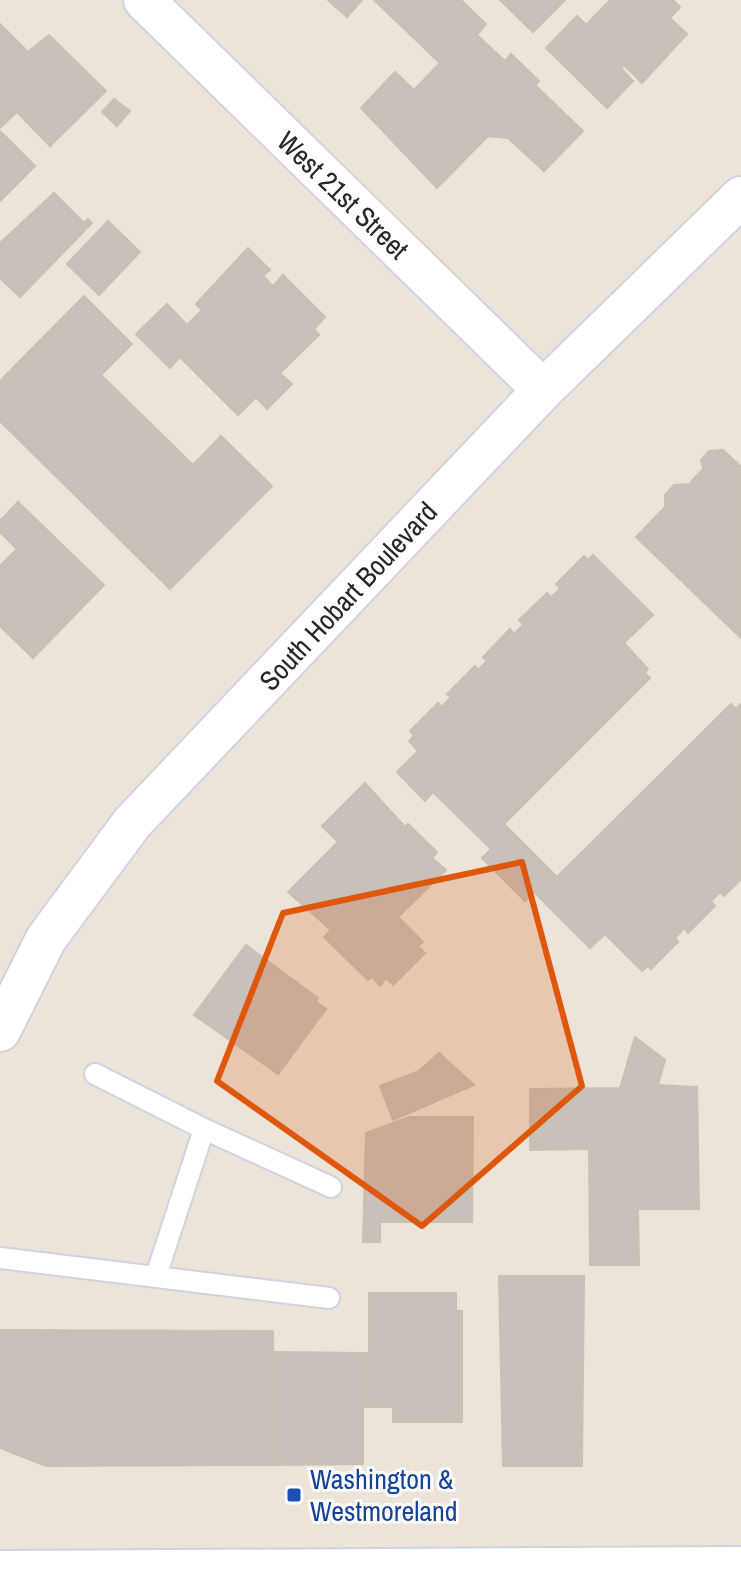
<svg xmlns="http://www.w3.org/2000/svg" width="741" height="1574" viewBox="0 0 741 1574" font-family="'Archivo Narrow',sans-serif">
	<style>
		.building { fill: #c7c1b9; stroke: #c7c0b3; stroke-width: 2 }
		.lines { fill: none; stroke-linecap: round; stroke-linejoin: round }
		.lane-casing { stroke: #ced2e2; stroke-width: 24 }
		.street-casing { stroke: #ced2e2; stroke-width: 44 }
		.secondary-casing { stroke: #ced2e2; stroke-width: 48 }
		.lane { stroke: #fff; stroke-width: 20 }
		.street { stroke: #fff; stroke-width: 40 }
		.secondary { stroke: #fff; stroke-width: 44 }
		.marked { fill: #de570d; fill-opacity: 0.2; stroke: #de570d; stroke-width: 6; stroke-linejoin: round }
		.transit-dot { fill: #1a4fb4; stroke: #fff; stroke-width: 3 }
		.labels { text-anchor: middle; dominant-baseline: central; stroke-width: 6; stroke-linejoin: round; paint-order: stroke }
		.street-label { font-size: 28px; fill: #282828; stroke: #fff }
		.transit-label { font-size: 28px; fill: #164399; stroke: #fff; text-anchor: start }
	</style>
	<rect width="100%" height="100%" fill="#ece4d9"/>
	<g class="building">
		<path d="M328,0H362L347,17Z"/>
		<path d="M374,0H461L486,24L477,35L505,61L511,54L539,81L535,85L583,131L544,171L508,138L488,136L437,188L361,108L395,72L414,90L440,63Z"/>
		<path d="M500,0H565L533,32Z"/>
		<path d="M610,0H673L680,7L670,18L687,34L642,83L624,65L621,68L633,81L607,108L546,48L577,16L586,25Z"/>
		<path d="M0,24L28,52L49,35L106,91L50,146L17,112L0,128Z"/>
		<path d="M114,99L130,111L117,126L102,112Z"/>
		<path d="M0,131L35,166L0,201Z"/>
		<path d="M54,193L84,223L88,219L92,223L20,297L0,278V243Z"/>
		<path d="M108,221L140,252L99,295L67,264Z"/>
		<path d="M248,248L270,270L263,276L273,286L283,275L325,317L314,329L319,335L280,373L292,384L267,409L256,397L238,415L180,357L170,368L136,334L167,304L187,325L202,310L196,304Z"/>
		<path d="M84,296L132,344L101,375L193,465L221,436L272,486L170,589L0,421V381Z"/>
		<path d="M723,450L741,467V638L636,537L665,507V495L674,485L689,484L703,469L701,460L709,451Z"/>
		<path d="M18,502L104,585L33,658L0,626V566L17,549L0,532V521Z"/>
		<path d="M593,555L653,615L624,643L648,669L645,673L650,678L504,824L557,877L731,704L736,709L741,704V879L724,896L720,892L711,901L715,906L688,933L684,928L675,938L678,942L651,969L648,966L642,971L605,934L590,948L534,892L525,901L482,858L491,849L433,792L425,801L397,772L418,751L409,741L414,736L410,731L438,703L442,707L451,697L447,694L475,666L478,670L487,661L483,657L510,629L514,634L523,625L519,620L547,593L551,597L560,589L556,584L584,556L588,560Z"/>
		<path d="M365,783L405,827L408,824L437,852L432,858L446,870L398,917L423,942L418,946L425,953L393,985L386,978L380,986L372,977L368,980L324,937L331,930L288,892L338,842L322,826Z"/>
		<path d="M246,945L318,998L316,1002L326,1009L278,1074L194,1015Z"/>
		<path d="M635,1037L665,1060L658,1085L697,1087L699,1209H638L639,1265H590L589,1149L530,1150V1089L620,1088Z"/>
		<path d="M439,1053L474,1085L393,1120L380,1086L419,1071Z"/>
		<path d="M409,1117H473L472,1222H380V1242H363L366,1133Z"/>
		<path d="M499,1276H584L582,1466H503Z"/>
		<path d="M369,1293H456V1311H462V1422H393V1407H363V1353H369Z"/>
		<path d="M0,1330L273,1331L274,1465L46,1466L0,1448Z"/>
		<path d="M273,1352L363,1353V1464L274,1465Z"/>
	</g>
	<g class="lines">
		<defs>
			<g id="lane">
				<path d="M95,1074L204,1129"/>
				<path d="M0,1258L329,1298"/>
				<path d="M156,1276L204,1129L331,1187"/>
			</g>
			<g id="street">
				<path d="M144,0L543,390"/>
				<path d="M0,1031L46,939L132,823L543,390L741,197"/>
			</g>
			<path id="secondary" d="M0,1573L741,1569"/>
		</defs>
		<use href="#lane" class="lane-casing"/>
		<use href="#street" class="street-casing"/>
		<use href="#secondary" class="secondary-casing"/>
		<use href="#lane" class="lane"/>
		<use href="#street" class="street"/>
		<use href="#secondary" class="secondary"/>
	</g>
	<path class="marked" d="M522,862L582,1086L422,1226L217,1081L283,913Z"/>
	<rect class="transit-dot" x="286" y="1487" width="16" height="16" rx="4"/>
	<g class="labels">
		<g class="street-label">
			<text transform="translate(343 195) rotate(44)">West 21st Street</text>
			<text transform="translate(348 596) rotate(-47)">South Hobart Boulevard</text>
		</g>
		<g class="transit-label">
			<text x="310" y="1479">Washington &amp;<tspan x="310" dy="32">Westmoreland</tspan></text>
		</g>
	</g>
</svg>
